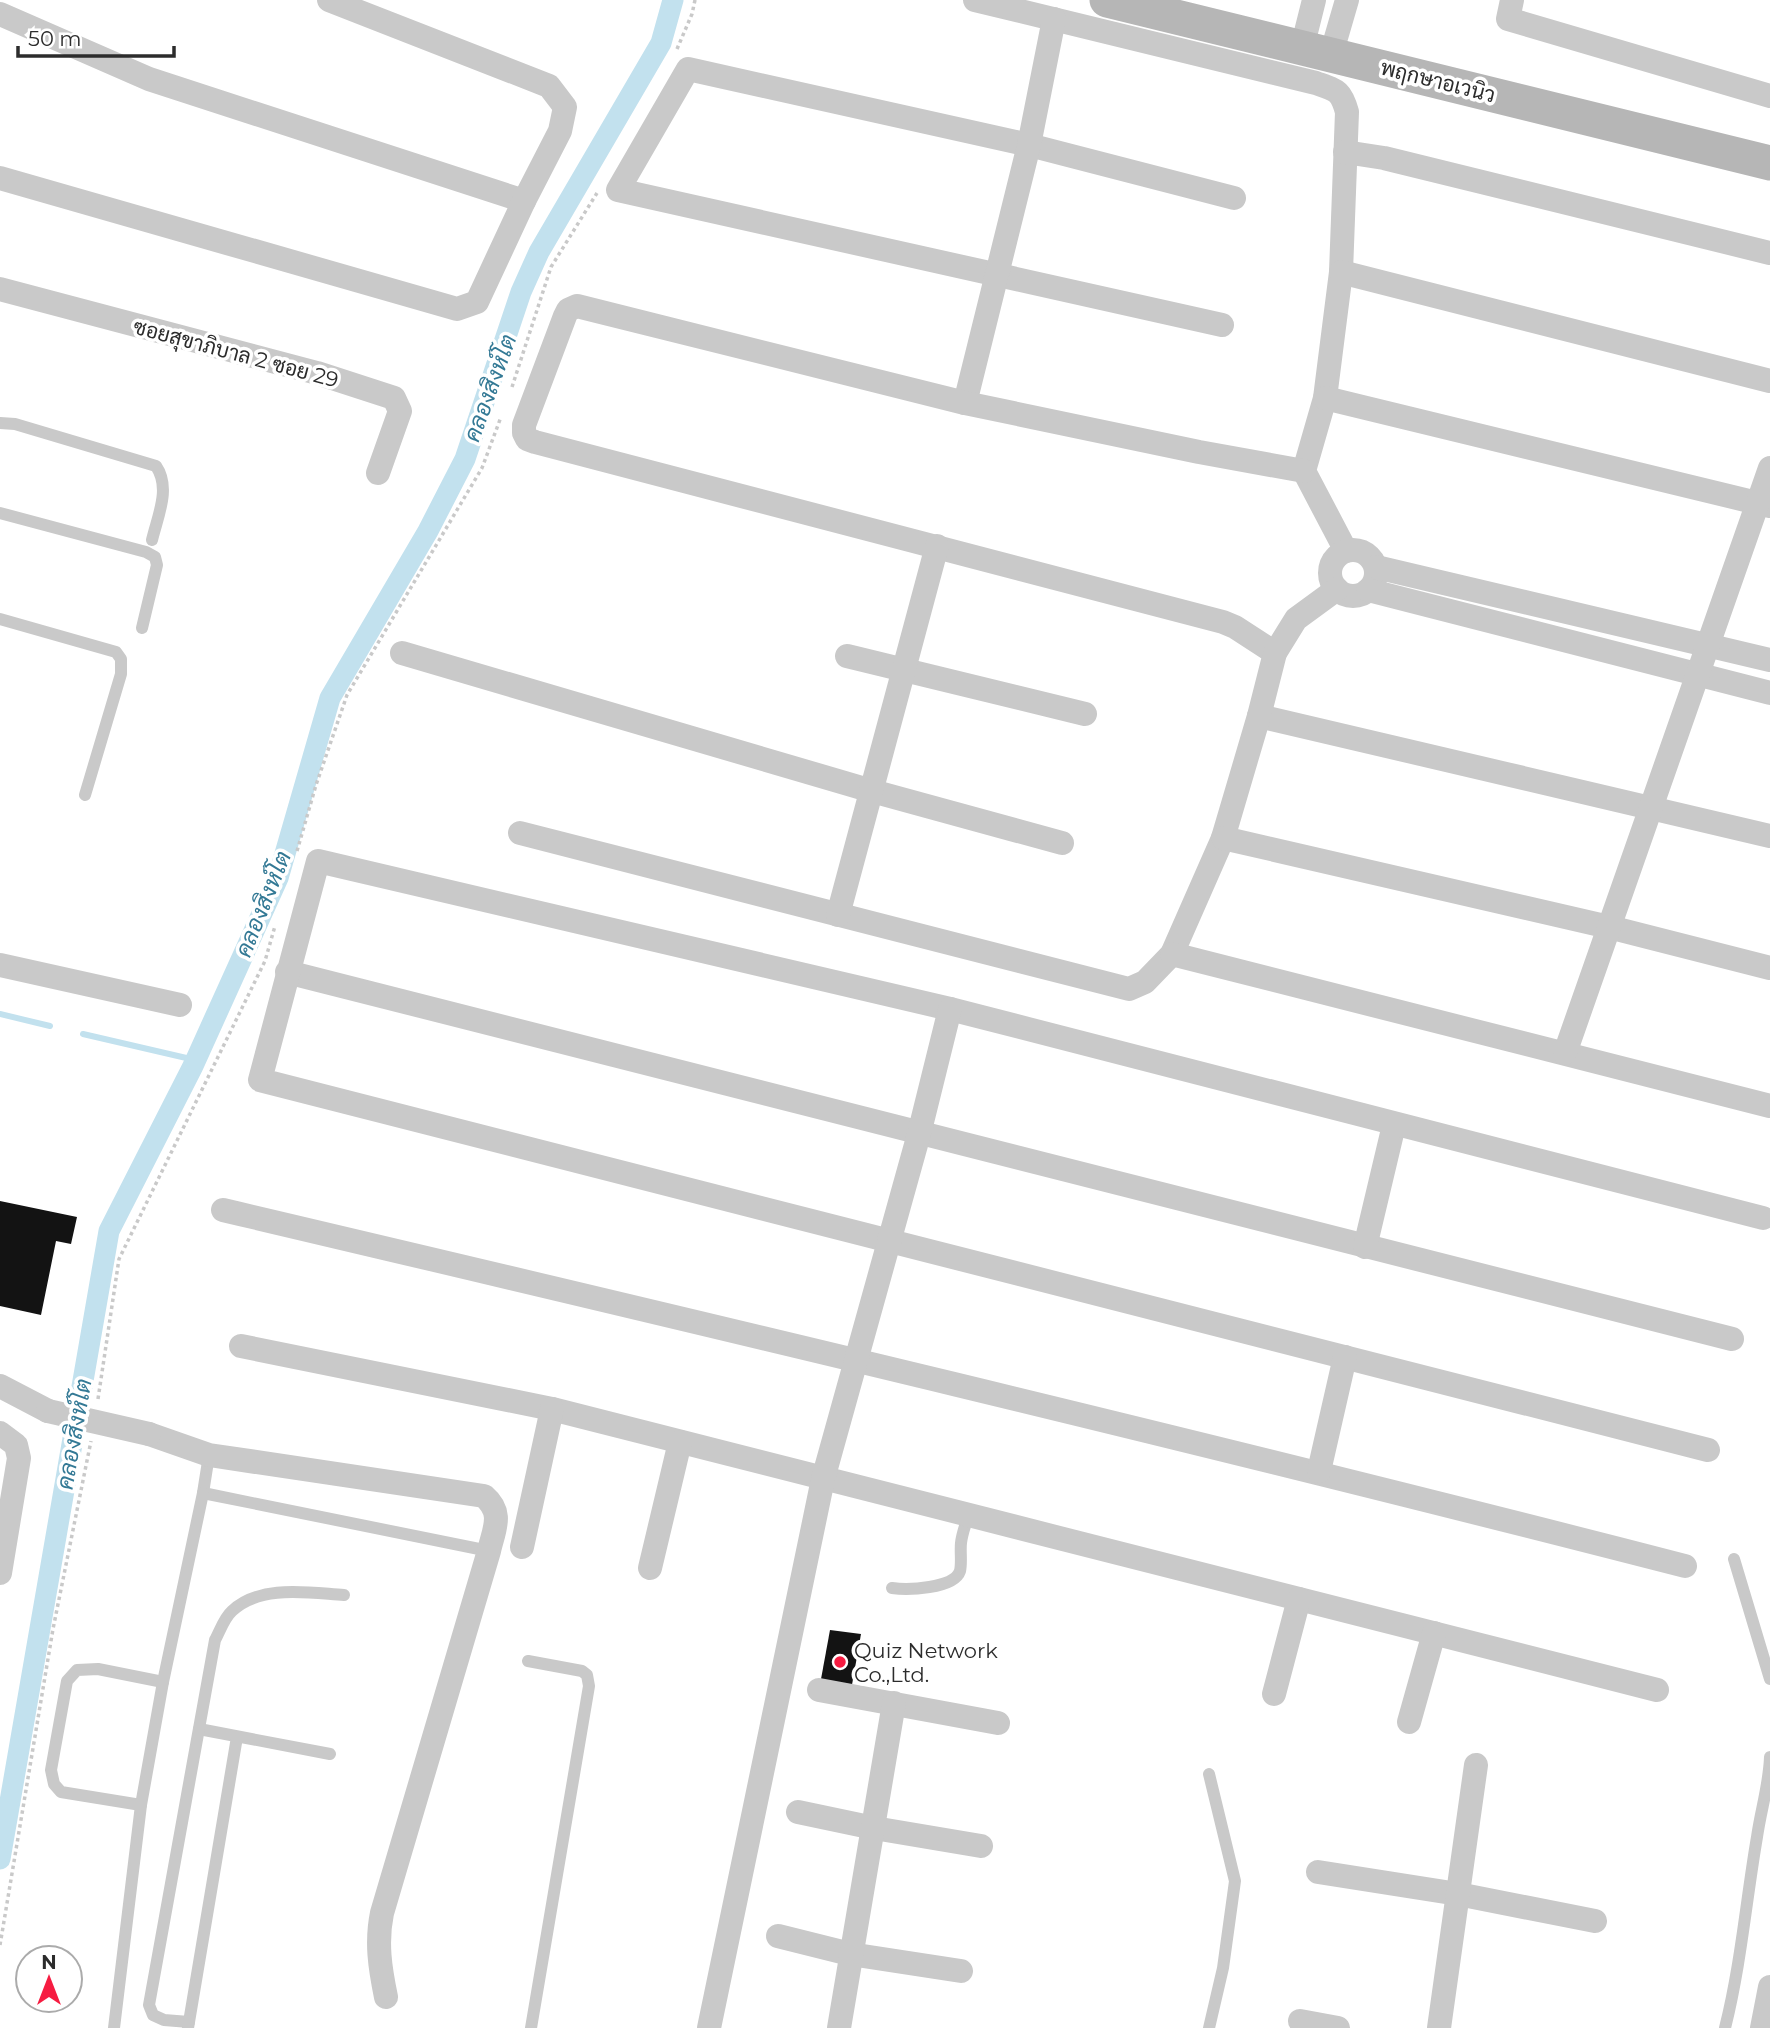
<svg xmlns="http://www.w3.org/2000/svg" width="1770" height="2028" viewBox="0 0 1770 2028" font-family="Montserrat,Sarabun,sans-serif">
	<style>
		.lines { fill: none; stroke-linecap: round; stroke-linejoin: round }
		.stream { stroke: #c2e1ee; stroke-width: 6 }
		.canal { stroke: #c2e1ee; stroke-width: 21 }
		.building { fill: #131313 }
		.path { stroke: #c9c9c9; stroke-width: 3.5; stroke-dasharray: 3.5 3.5; stroke-linecap: butt }
		.lane { stroke: #c9c9c9; stroke-width: 12 }
		.street { stroke: #c9c9c9; stroke-width: 24 }
		.secondary { stroke: #b6b6b6; stroke-width: 35 }
		.street-bridge { stroke: #c9c9c9; stroke-width: 24 }
		.poi-dot { fill: #f61c41; stroke: #fff; stroke-width: 2.5 }
		.labels { text-anchor: middle; dominant-baseline: central; stroke-width: 7; stroke-linejoin: round; paint-order: stroke }
		.street-label { font-size: 21px; fill: #2c2c2c; stroke: #fff }
		.poi-label { font-size: 21px; fill: #2c2c2c; stroke: #fff; text-anchor: start }
		.water-label { font-size: 23px; font-style: italic; fill: #337995; stroke: #fff }
	</style>
	<rect width="100%" height="100%" fill="#fff"/>
	<g class="lines">
		<g class="stream">
			<path d="M0,1014L50,1026"/>
			<path d="M83,1034L195,1060"/>
		</g>
		<path class="canal" d="M0,1859L109,1231L193,1066L278,878L330,698L428,531L465,459L521,292L539,252L661,43L673,0"/>
	</g>
	<g class="building">
		<path d="M0,1201L77,1217L71,1244L56,1241L41,1315L0,1306Z"/>
		<path d="M830,1630L861,1634L850,1696L819,1690Z"/>
	</g>
	<g class="lines">
		<g class="path">
			<path d="M677,49L692,14L695,0"/>
			<path d="M512,387L551,267L597,193"/>
			<path d="M297,851L316,785L347,695L482,468L501,417"/>
			<path d="M98,1399L119,1259L265,961L275,926"/>
			<path d="M0,1945L53,1629L91,1441"/>
		</g>
		<g class="lane">
			<path d="M0,423L15,424L156,466C171,488 158,515 152,540"/>
			<path d="M0,513L146,552L155,557L157,565L142,628"/>
			<path d="M0,619L116,652L121,659V674L85,795"/>
			<path d="M209,1455L203,1493L489,1551"/>
			<path d="M1734,1559L1770,1679"/>
			<path d="M892,1588C907,1590 954,1589 960,1571C962,1563 960,1551 961,1543C962,1533 966,1524 968,1516"/>
			<path d="M528,1661L582,1671L587,1675L589,1686L531,2028"/>
			<path d="M199,1729L330,1754"/>
			<path d="M141,1805L61,1792L54,1784L51,1770L67,1681L77,1670L98,1669L163,1682"/>
			<path d="M189,2022L164,2020L153,2015L149,2005L215,1640C220,1631 224,1618 232,1611C260,1584 310,1593 344,1595"/>
			<path d="M114,2028L141,1805L163,1682L203,1493"/>
			<path d="M188,2028L237,1737"/>
			<path d="M1209,2028L1223,1968L1235,1881L1209,1774"/>
			<path d="M1725,2028C1741,1964 1746,1901 1757,1837C1761,1809 1769,1785 1770,1757"/>
		</g>
		<g class="street">
			<path d="M975,0L1316,83C1336,90 1341,90 1347,112L1341,272L1325,398L1304,471L1346,551"/>
			<path d="M1512,0L1508,19L1770,96"/>
			<path d="M0,14L149,79L524,201"/>
			<path d="M1302,48L1314,0"/>
			<path d="M1331,55L1347,0"/>
			<path d="M1345,152L1384,158L1770,253"/>
			<path d="M0,178L457,309L477,302L524,201L560,131L565,107L549,86L329,0"/>
			<path d="M1341,272L1770,381"/>
			<path d="M0,289L317,373L394,398L400,411L378,473"/>
			<path d="M1222,325L618,190L688,69L1029,145L1234,198"/>
			<path d="M1325,398L1770,506"/>
			<path d="M965,403L1029,145L1054,19"/>
			<circle cx="1353" cy="573" r="23"/>
			<path d="M1376,567L1770,660"/>
			<path d="M1368,590L1770,693"/>
			<path d="M402,653L872,791L1062,843"/>
			<path d="M1275,653L1235,627L1223,622L535,442L527,439L524,433V425L565,316L568,310L577,306L965,403L1199,452L1304,471"/>
			<path d="M847,656L1085,714"/>
			<path d="M1259,716L1770,836"/>
			<path d="M520,833L1129,989L1145,982L1172,954L1223,838L1259,716L1275,653L1296,619L1337,589"/>
			<path d="M1223,838L1609,927L1770,968"/>
			<path d="M838,915L937,546"/>
			<path d="M1172,954L1770,1106"/>
			<path d="M0,965L180,1005"/>
			<path d="M287,972L1732,1339"/>
			<path d="M1565,1053L1770,468"/>
			<path d="M223,1210C711,1325 1199,1441 1685,1566"/>
			<path d="M1365,1247L1394,1125"/>
			<path d="M241,1346L552,1409L1657,1690"/>
			<path d="M0,1386L48,1411"/>
			<path d="M0,1433L16,1445L19,1458L0,1573"/>
			<path d="M149,1434L209,1455L484,1496C504,1513 494,1529 489,1551L382,1913C376,1942 380,1968 386,1997"/>
			<path d="M1708,1450L260,1080L318,861L950,1009L1763,1218"/>
			<path d="M1319,1471L1345,1357"/>
			<path d="M522,1547L552,1409"/>
			<path d="M650,1568L680,1442"/>
			<path d="M819,1690L998,1723"/>
			<path d="M1274,1694L1299,1599"/>
			<path d="M1409,1722L1434,1633"/>
			<path d="M798,1812L874,1828L981,1846"/>
			<path d="M1318,1872L1458,1894L1595,1921"/>
			<path d="M778,1936L850,1954L961,1971"/>
			<path d="M1300,2021L1338,2028"/>
			<path d="M709,2028L823,1479L919,1134L950,1009"/>
			<path d="M839,2028L894,1703"/>
			<path d="M1439,2028L1476,1765"/>
			<path d="M1762,2028L1770,1987"/>
		</g>
		<path class="secondary" d="M1107,0L1770,163"/>
		<path class="street-bridge" d="M48,1411L149,1434"/>
	</g>
	<circle class="poi-dot" cx="840" cy="1662" r="7"/>
	<g class="labels">
		<g class="street-label">
			<text transform="translate(1438 81) rotate(14)">พฤกษาอเวนิว</text>
			<text transform="translate(236 353) rotate(15)">ซอยสุขาภิบาล 2 ซอย 29</text>
		</g>
		<g class="poi-label">
			<text x="854" y="1650">Quiz Network<tspan x="854" dy="24">Co.,Ltd.</tspan></text>
		</g>
		<g class="water-label">
			<text transform="translate(490 388) rotate(-70)">คลองสิงห์โต</text>
			<text transform="translate(263 904) rotate(-68)">คลองสิงห์โต</text>
			<text transform="translate(74 1434) rotate(-80)">คลองสิงห์โต</text>
		</g>
	</g>
	<g transform="translate(49 1979)"><circle r="33" fill="#ffffff" stroke="#ababab" stroke-width="2"/>
	<path d="M0-5L12 26L0 18L-12 26Z" fill="#f61c41"/>
	<text y="-10" font-size="19" font-weight="bold" text-anchor="middle" fill="#2c2c2c">N</text>
	</g>
	<path d="M18 46v10h156v-10" fill="none" stroke="#2c2c2c" stroke-width="3.5"/>
	<text x="28" y="46" font-size="21" fill="#2c2c2c" stroke="#ffffff" stroke-width="5" paint-order="stroke">50 m</text>
</svg>
